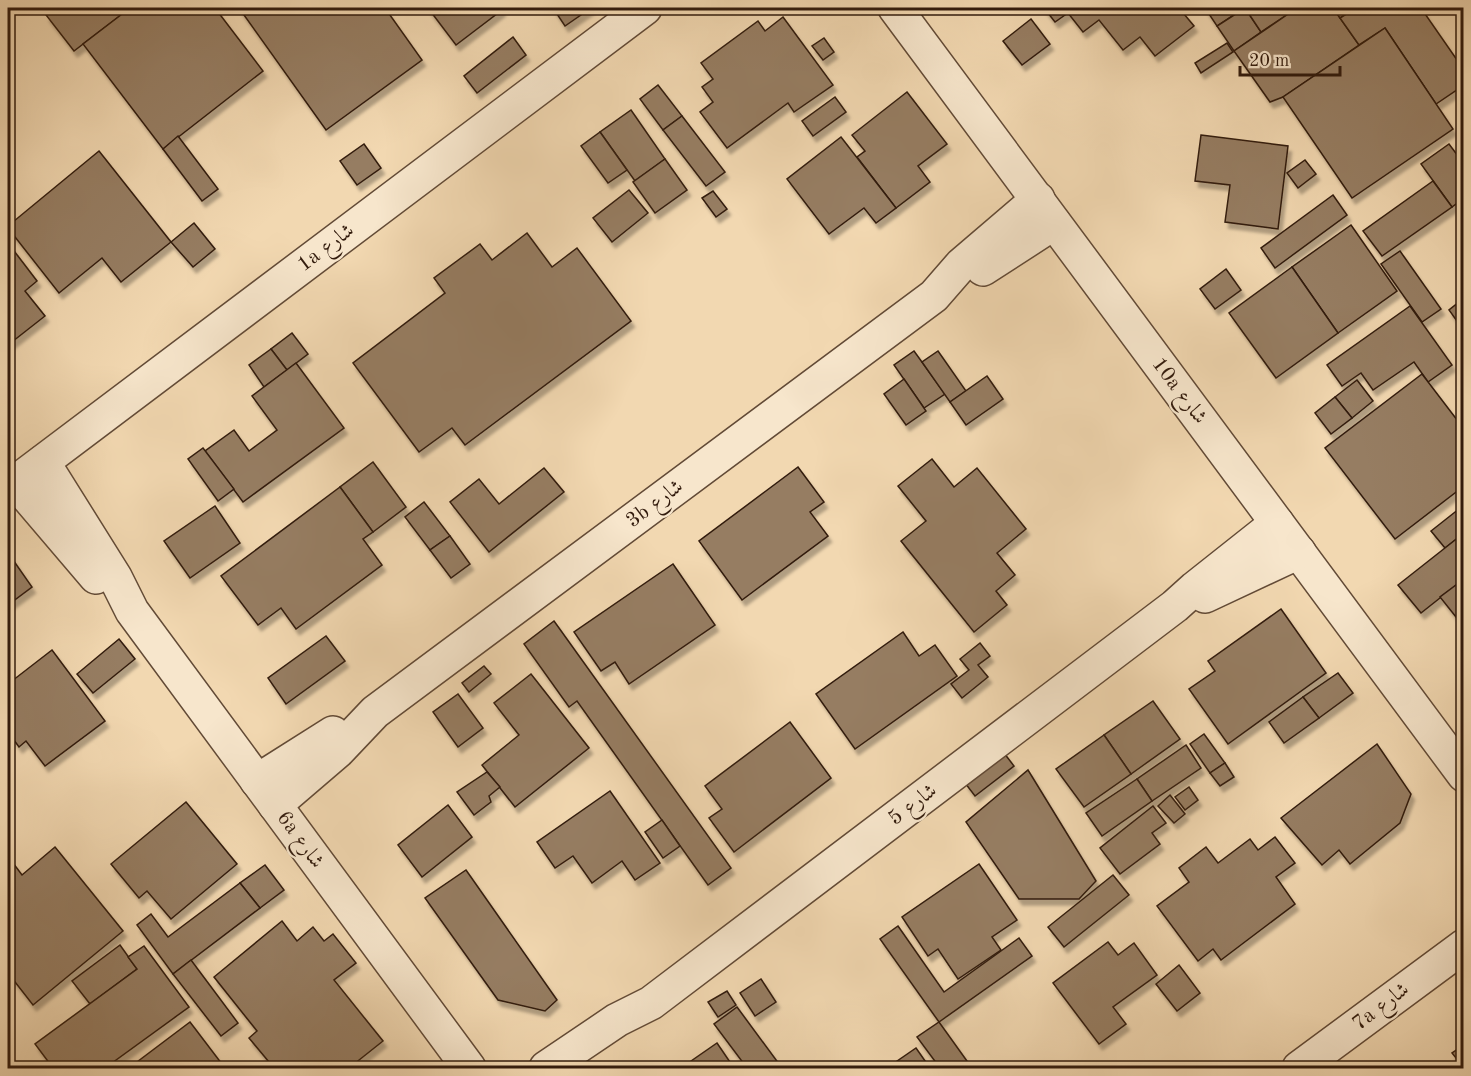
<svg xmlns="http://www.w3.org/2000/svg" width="1471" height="1076" viewBox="0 0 1471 1076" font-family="'Old Standard TT',Amiri,serif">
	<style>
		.building { fill: #967d62; stroke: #321b0d; stroke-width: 1.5; filter: url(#shadow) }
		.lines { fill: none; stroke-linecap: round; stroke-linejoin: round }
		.street-casing { stroke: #624a36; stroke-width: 36 }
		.street { stroke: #f7e6cc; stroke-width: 33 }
		.labels { text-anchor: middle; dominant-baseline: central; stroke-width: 4.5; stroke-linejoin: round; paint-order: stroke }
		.street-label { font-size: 21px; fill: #321b0d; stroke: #f7e6cc }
	</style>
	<defs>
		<filter id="shadow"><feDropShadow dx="3.5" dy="6" stdDeviation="1.5" flood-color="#0004"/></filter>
	</defs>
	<rect width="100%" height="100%" fill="#f2d8b1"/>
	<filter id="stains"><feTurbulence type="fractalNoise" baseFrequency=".00333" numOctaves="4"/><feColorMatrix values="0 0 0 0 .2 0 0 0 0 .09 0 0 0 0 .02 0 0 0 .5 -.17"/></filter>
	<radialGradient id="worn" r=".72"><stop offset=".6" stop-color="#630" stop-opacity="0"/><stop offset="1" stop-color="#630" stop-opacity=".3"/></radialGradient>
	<g class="building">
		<path d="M56,8H130L74,51L46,15Z"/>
		<path d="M130,8H215L263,71L163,149L83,44Z"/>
		<path d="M239,8H385L422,60L326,130Z"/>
		<path d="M428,8H501L502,10L456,45Z"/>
		<path d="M553,8H591L565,26Z"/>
		<path d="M1044,8H1179L1194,26L1155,56L1140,37L1123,50L1099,20L1083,32L1068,13L1055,22Z"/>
		<path d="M1205,8H1244L1217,26Z"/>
		<path d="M1245,8L1261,32L1234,51L1217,26Z"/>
		<path d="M1245,8H1297L1261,32Z"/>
		<path d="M1297,8H1333L1359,45L1283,97L1270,102L1234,51Z"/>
		<path d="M1333,8H1356L1340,18Z"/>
		<path d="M1356,8H1421L1464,70V85L1436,104L1385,28L1359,45L1340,18Z"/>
		<path d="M783,17L833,85L794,112L788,103L727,148L700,112L713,102L702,87L713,79L701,63L758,21L765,31Z"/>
		<path d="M1031,19L1050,44L1022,65L1003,41Z"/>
		<path d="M1385,28L1453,129L1352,198L1283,97Z"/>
		<path d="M513,37L526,55L477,93L464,76Z"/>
		<path d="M824,38L834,52L823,60L812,46Z"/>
		<path d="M1227,43L1233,52L1201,73L1195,63Z"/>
		<path d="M658,85L682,116L663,130L640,99Z"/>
		<path d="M907,92L947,144L918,166L930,182L896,208L857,157L865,151L852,135Z"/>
		<path d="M835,97L846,112L813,136L802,121Z"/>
		<path d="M631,110L665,159L635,181L600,132Z"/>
		<path d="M682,116L725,172L706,186L663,130Z"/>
		<path d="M600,132L627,170L608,183L581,146Z"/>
		<path d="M1201,135L1288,146L1278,229L1225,222L1230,185L1195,181Z"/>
		<path d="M178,136L218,189L202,201L163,149Z"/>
		<path d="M841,137L896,208L876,223L864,208L829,234L787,179Z"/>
		<path d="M364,144L381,168L357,185L340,161Z"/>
		<path d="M1449,144L1464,164V198L1452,207L1421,164Z"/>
		<path d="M99,151L171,242L121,282L102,258L59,293L8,228V226Z"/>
		<path d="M665,159L687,190L655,213L633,182Z"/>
		<path d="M1305,160L1316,174L1298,188L1287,173Z"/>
		<path d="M1433,181L1452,207L1382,256L1363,231Z"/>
		<path d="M629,190L648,213L612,242L593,218Z"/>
		<path d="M713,191L727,209L716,217L702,198Z"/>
		<path d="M1333,195L1347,215L1275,268L1261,248Z"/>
		<path d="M194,223L215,249L193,267L171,242Z"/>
		<path d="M1351,225L1397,291L1338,333L1292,267Z"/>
		<path d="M527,233L552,267L577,248L631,321L465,445L452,428L419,452L353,363L445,293L434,278L480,244L492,260Z"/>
		<path d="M8,243L37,281L25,291L45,316L8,345Z"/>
		<path d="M1400,251L1441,309L1422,322L1381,264Z"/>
		<path d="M1292,267L1338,333L1276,378L1229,313Z"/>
		<path d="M1226,269L1241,290L1215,309L1200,289Z"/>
		<path d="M1464,298V331L1449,310Z"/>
		<path d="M1410,306L1452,365L1428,382L1414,362L1373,390L1361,373L1342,386L1327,365Z"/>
		<path d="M292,333L308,354L287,370L271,349Z"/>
		<path d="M271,349L287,370L264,387L249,365Z"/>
		<path d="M914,351L945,394L924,408L894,365Z"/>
		<path d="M938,351L966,391L950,402L922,362Z"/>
		<path d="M296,363L344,428L243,502L205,451L234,430L249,451L277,430L252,396Z"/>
		<path d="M1422,374L1464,429V486L1395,539L1325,448Z"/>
		<path d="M987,376L1003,399L966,425L950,402Z"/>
		<path d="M904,379L926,411L906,425L884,394Z"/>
		<path d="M1357,380L1373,401L1352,418L1335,397Z"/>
		<path d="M1335,397L1352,418L1331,434L1315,413Z"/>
		<path d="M203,448L234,489L218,501L188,459Z"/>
		<path d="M932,459L954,487L977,468L1026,529L997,553L1015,575L996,591L1007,605L974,632L901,541L926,521L898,486Z"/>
		<path d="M373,462L406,507L373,532L340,487Z"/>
		<path d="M798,467L824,502L810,512L828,536L742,600L699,541Z"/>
		<path d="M544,468L564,492L489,552L450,502L479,479L499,504Z"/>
		<path d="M340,487L373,532L363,539L382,565L296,629L281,608L258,625L221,576Z"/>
		<path d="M424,502L450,536L430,550L405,517Z"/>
		<path d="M1464,505V533L1445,548L1431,531Z"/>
		<path d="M215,506L240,543L190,578L164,541Z"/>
		<path d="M1464,533V579L1421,613L1398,585Z"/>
		<path d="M450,536L470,564L451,578L430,550Z"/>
		<path d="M11,557L32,587L8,605V560Z"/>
		<path d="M673,564L715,625L629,684L615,662L601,671L574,632Z"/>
		<path d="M1464,579V627L1440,597Z"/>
		<path d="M1281,609L1326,673L1228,744L1189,689L1215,671L1208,661Z"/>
		<path d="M554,621L731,868L708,885L577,701L569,707L524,644Z"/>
		<path d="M903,632L919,656L935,645L957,676L855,749L816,694Z"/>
		<path d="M326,636L345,661L286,704L268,678Z"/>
		<path d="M119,639L135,659L93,693L77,674Z"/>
		<path d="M980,643L990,656L978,665L988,677L962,698L951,684L969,670L960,659Z"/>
		<path d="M52,650L105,721L45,766L26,741L19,747L8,732V684Z"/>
		<path d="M484,666L491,674L469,692L462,683Z"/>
		<path d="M1338,673L1353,693L1319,718L1303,697Z"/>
		<path d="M531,674L589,748L515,807L482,765L519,735L494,703Z"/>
		<path d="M458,694L483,728L458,747L433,712Z"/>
		<path d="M1303,697L1319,718L1284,743L1269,722Z"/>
		<path d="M1153,701L1180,739L1131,774L1104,735Z"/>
		<path d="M790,722L831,778L734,852L709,818L722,809L705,786Z"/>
		<path d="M1204,734L1225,763L1210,773L1190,744Z"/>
		<path d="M1104,735L1131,774L1084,807L1056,769Z"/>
		<path d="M1377,744L1411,794L1400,823L1350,864L1339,850L1322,865L1281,818Z"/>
		<path d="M1186,745L1201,768L1152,801L1137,779Z"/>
		<path d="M1004,753L1014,766L975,796L965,783Z"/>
		<path d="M1225,763L1234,777L1220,786L1210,773Z"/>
		<path d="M1028,770L1096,881L1079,899H1019L966,822Z"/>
		<path d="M487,772L500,787L489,796L491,802L474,815L457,792Z"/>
		<path d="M1137,779L1152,801L1102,836L1086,813Z"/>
		<path d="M1189,787L1198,800L1185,810L1175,797Z"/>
		<path d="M610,791L660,863L635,880L622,861L592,883L573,856L555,868L537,842Z"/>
		<path d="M1170,795L1185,814L1174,823L1158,806Z"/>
		<path d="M186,802L237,864L171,919L147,891L139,898L111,864Z"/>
		<path d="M448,805L472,837L422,877L398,845Z"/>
		<path d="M1153,806L1166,823L1152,833L1160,844L1120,874L1100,848Z"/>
		<path d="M662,820L680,846L663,858L645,832Z"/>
		<path d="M1275,837L1295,863L1276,877L1295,904L1221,960L1213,949L1198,961L1157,906L1189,882L1179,868L1206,847L1218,863L1250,839L1258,850Z"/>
		<path d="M55,847L123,931L33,1005L8,973V868L13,863L22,875Z"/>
		<path d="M979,864L1017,920L992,937L1001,950L958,979L938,949L928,956L902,917Z"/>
		<path d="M265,865L284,890L260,908L240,883Z"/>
		<path d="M466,870L557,1000L545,1011L498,1000L425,898Z"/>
		<path d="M1113,875L1129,895L1064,947L1048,927Z"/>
		<path d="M240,883L260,908L173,974L137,925L151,914L168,937Z"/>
		<path d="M282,921L297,941L313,927L324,941L333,934L356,963L334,980L383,1041L349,1068H274L249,1038L257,1031L214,977Z"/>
		<path d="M898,926L944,992L1019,938L1032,956L939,1022L880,939Z"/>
		<path d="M1108,942L1118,955L1134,943L1157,975L1113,1007L1126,1024L1099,1044L1053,983Z"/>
		<path d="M120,945L137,969L90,1004L72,981Z"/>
		<path d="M144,946L189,1007L105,1068H53L35,1044L137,969L128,957Z"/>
		<path d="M191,960L238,1023L221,1036L173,974Z"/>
		<path d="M1179,965L1200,993L1177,1011L1156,984Z"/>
		<path d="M761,979L776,1002L755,1016L740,993Z"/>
		<path d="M727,991L736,1005L718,1017L708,1002Z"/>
		<path d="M737,1007L782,1068H747L714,1024Z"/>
		<path d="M190,1022L225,1068H129Z"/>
		<path d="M939,1022L972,1068H940L917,1037Z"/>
		<path d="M717,1043L734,1068H681Z"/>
		<path d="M1464,1045V1068L1452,1053Z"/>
		<path d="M916,1048L930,1068H887Z"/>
	</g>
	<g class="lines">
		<defs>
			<g id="street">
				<path d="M895,8L1464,775"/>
				<path d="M983,269L1054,223"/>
				<path d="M43,462L115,577L132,611L469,1068"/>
				<path d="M15,482L96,577"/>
				<path d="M8,488L645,8"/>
				<path d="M1205,596L1299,552"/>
				<path d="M257,781L333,733"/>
				<path d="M275,805L338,751L375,712L934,296L961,265L1038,199"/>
				<path d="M546,1068L617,1020L651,1003L1175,606L1195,588L1277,523"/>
				<path d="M1299,1068L1464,946"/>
			</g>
		</defs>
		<use href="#street" class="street-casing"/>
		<use href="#street" class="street"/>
	</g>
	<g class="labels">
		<g class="street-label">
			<text transform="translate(326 248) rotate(-37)">1a شارع</text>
			<text transform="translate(1179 391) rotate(53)">10a شارع</text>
			<text transform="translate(655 504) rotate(-37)">3b شارع</text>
			<text transform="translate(913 805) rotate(-37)">شارع 5</text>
			<text transform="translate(300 840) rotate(54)">6a شارع</text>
			<text transform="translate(1381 1007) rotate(-37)">7a شارع</text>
		</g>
	</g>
	<rect width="1471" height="1076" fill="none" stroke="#f2d8b1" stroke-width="30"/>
	<rect x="9" y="9" width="1453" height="1058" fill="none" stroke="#321b0d" stroke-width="3"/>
	<rect x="15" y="15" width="1441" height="1046" fill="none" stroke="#321b0d" stroke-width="1.5"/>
	<path d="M1240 66v9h100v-9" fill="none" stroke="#321b0d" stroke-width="3"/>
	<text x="1249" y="66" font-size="18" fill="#321b0d" stroke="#f7e6cc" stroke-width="4.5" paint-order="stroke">20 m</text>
	<rect width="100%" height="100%" filter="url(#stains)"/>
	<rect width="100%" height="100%" fill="url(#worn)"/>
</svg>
